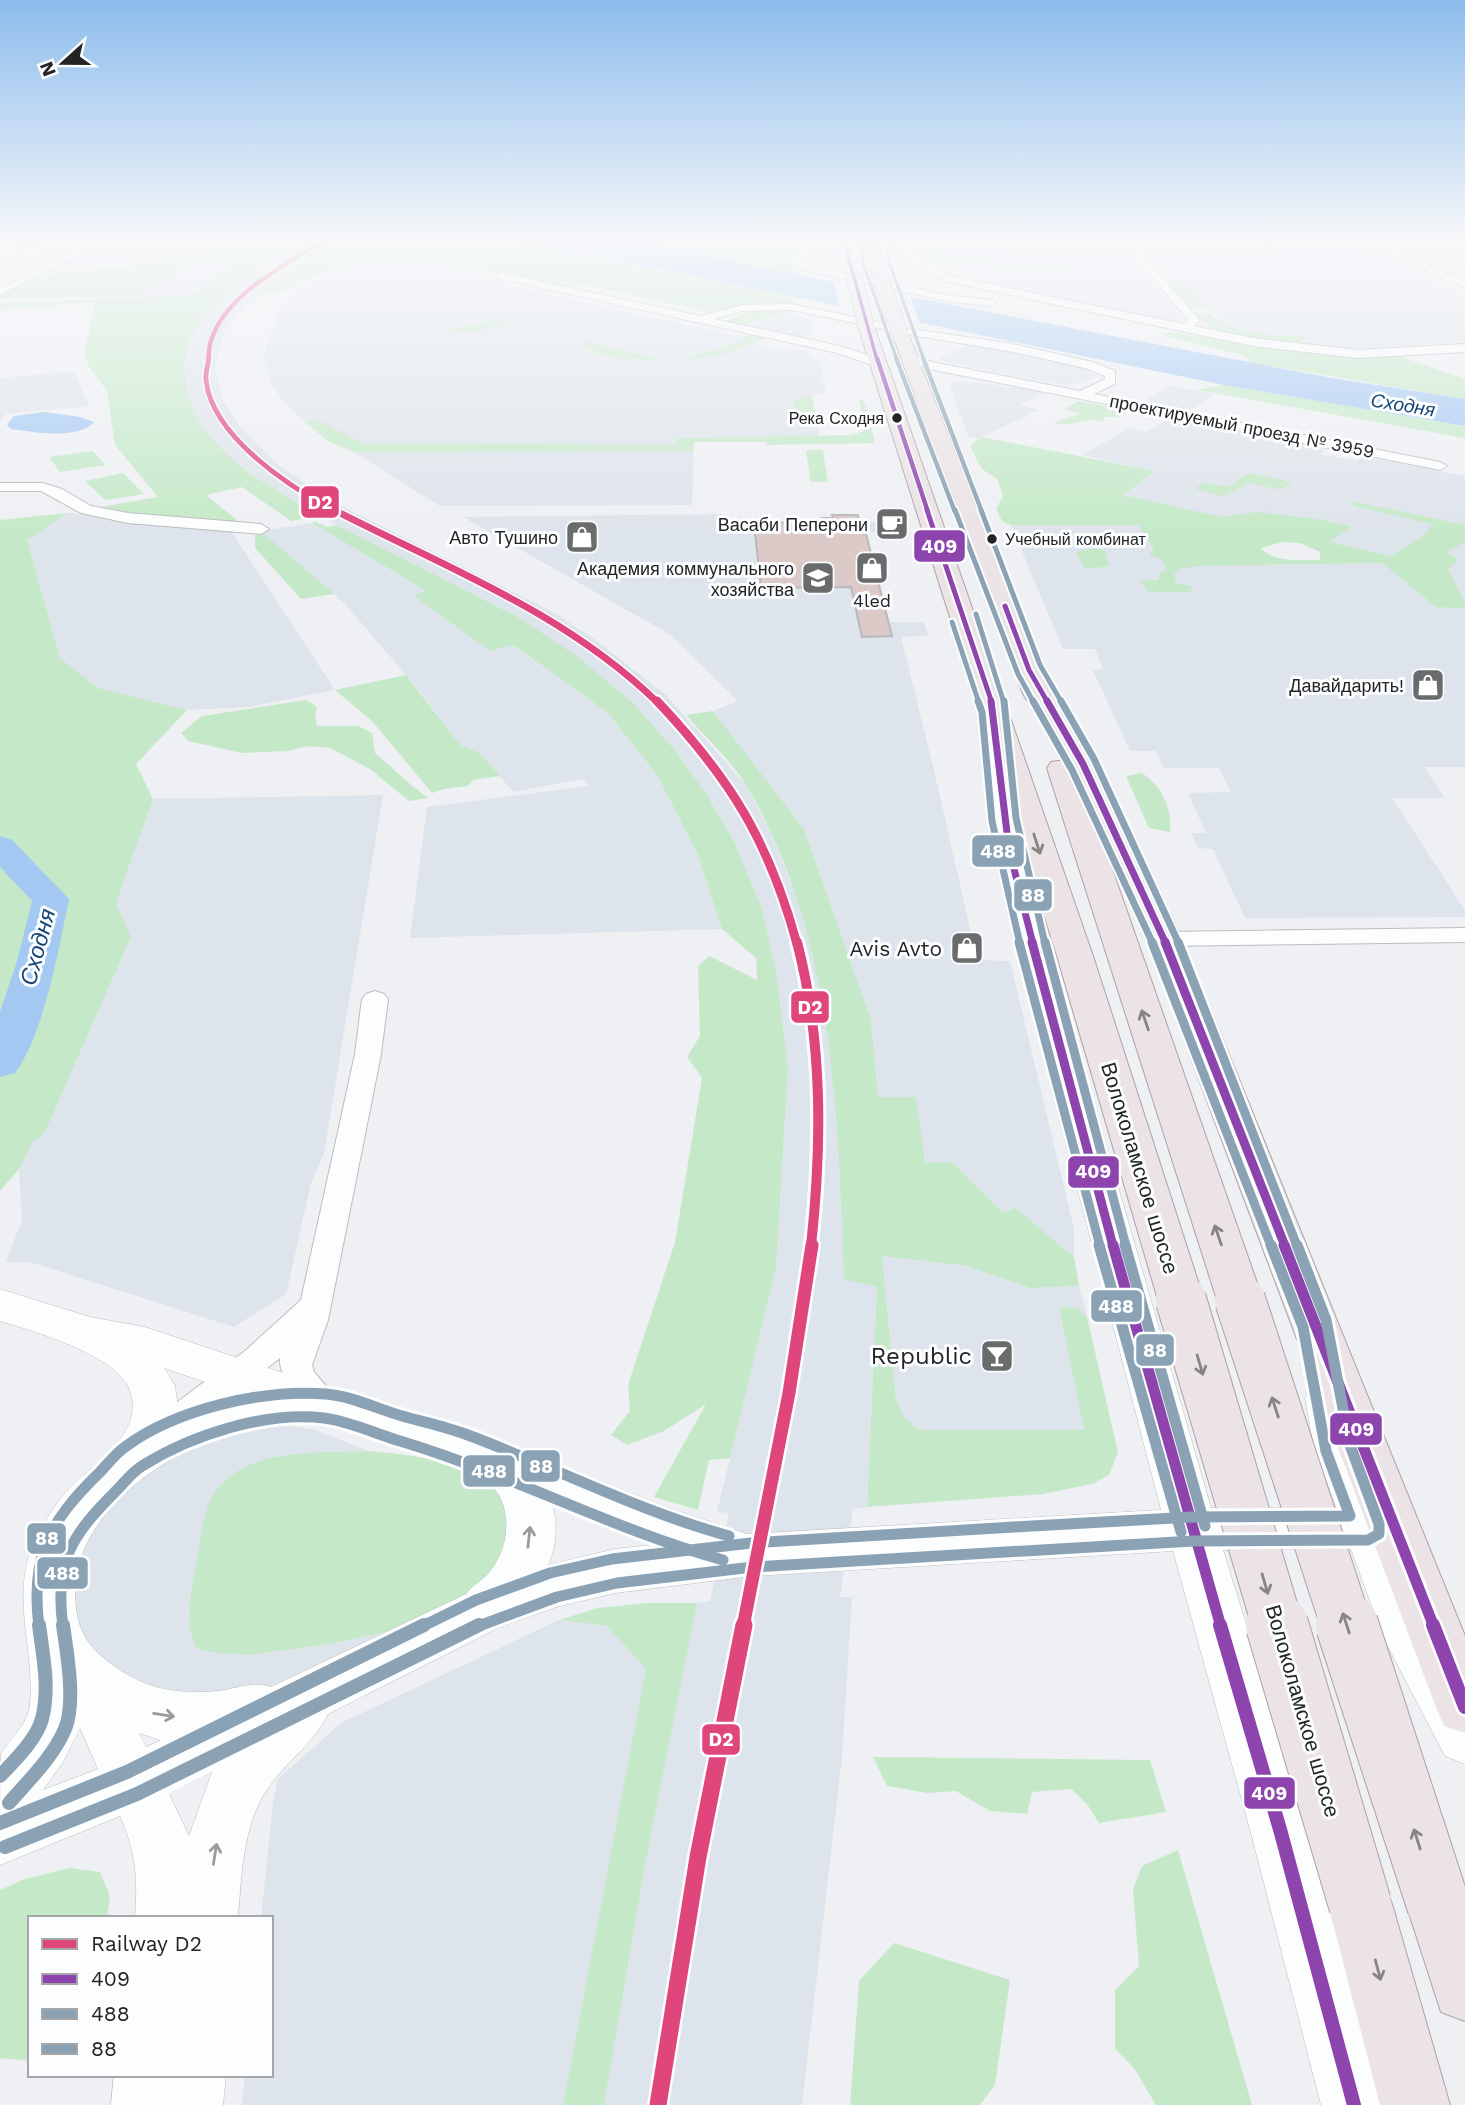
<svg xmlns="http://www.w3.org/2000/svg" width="1465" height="2105" viewBox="0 0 1465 2105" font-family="'Work Sans',sans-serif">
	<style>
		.built { fill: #dee4eb }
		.green { fill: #c5e9c8; fill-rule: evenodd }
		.water { fill: #a3c8f2 }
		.pier { fill: #eef0f3 }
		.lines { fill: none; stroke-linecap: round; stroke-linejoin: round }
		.river { fill: #a3c8f2; fill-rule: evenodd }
		.building { fill: #dccac8; stroke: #b9b8ba; stroke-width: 2 }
		.minor-casing { stroke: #bbbdbf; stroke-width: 2 }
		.secondary-casing { stroke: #bbbdbf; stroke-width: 1 }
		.primary-casing { stroke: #aea1a7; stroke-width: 2 }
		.minor { fill: #fcfdfd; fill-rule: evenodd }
		.secondary { fill: #fcfdfd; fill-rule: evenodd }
		.primary { fill: #ebe3e5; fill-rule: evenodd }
		.primary-bridge-far2-casing { stroke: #aea1a7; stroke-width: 17; stroke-linecap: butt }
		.primary-bridge-far1-casing { stroke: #aea1a7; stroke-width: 52; stroke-linecap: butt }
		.primary-bridge-casing { stroke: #aea1a7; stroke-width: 64; stroke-linecap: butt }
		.primary-bridge-far2 { stroke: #ebe3e5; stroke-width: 16 }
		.primary-bridge-far1 { stroke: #ebe3e5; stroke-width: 50 }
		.primary-bridge { stroke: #ebe3e5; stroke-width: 62 }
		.bus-1-far6-casing { stroke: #fcfdff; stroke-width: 5 }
		.bus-1-far5-casing { stroke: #fcfdff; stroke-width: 7 }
		.bus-1-far4-casing { stroke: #fcfdff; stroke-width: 9 }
		.bus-1-far3-casing { stroke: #fcfdff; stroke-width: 11 }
		.bus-1-far2-casing { stroke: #fcfdff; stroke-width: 14 }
		.bus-1-far1-casing { stroke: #fcfdff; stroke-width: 17 }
		.bus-1-casing { stroke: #fcfdff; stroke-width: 19 }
		.bus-2-far6-casing { stroke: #fcfdff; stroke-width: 5 }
		.bus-2-far5-casing { stroke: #fcfdff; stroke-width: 7 }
		.bus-2-far4-casing { stroke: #fcfdff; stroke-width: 9 }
		.bus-2-far3-casing { stroke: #fcfdff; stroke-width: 11 }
		.bus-2-far2-casing { stroke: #fcfdff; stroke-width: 14 }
		.bus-2-far1-casing { stroke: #fcfdff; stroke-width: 17 }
		.bus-2-casing { stroke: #fcfdff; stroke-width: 19 }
		.bus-3-far6-casing { stroke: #fcfdff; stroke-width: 5 }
		.bus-3-far5-casing { stroke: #fcfdff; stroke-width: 7 }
		.bus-3-far4-casing { stroke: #fcfdff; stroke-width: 9 }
		.bus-3-far3-casing { stroke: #fcfdff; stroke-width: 11 }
		.bus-3-far2-casing { stroke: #fcfdff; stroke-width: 14 }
		.bus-3-far1-casing { stroke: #fcfdff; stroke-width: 17 }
		.bus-3-casing { stroke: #fcfdff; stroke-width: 19 }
		.bus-1-far6 { stroke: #8e44ad; stroke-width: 3.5 }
		.bus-1-far5 { stroke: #8e44ad; stroke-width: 4.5 }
		.bus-1-far4 { stroke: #8e44ad; stroke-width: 5 }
		.bus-1-far3 { stroke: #8e44ad; stroke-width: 7 }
		.bus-1-far2 { stroke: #8e44ad; stroke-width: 9 }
		.bus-1-far1 { stroke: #8e44ad; stroke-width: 11 }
		.bus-1 { stroke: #8e44ad; stroke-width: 14 }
		.bus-2-far6 { stroke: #8aa2b3; stroke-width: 3.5 }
		.bus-2-far5 { stroke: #8aa2b3; stroke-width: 4.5 }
		.bus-2-far4 { stroke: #8aa2b3; stroke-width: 5 }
		.bus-2-far3 { stroke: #8aa2b3; stroke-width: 7 }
		.bus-2-far2 { stroke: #8aa2b3; stroke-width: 9 }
		.bus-2-far1 { stroke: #8aa2b3; stroke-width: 11 }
		.bus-2 { stroke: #8aa2b3; stroke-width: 14 }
		.bus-3-far6 { stroke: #8aa2b3; stroke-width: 3.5 }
		.bus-3-far5 { stroke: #8aa2b3; stroke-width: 4.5 }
		.bus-3-far4 { stroke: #8aa2b3; stroke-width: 5 }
		.bus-3-far3 { stroke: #8aa2b3; stroke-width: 7 }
		.bus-3-far2 { stroke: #8aa2b3; stroke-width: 9 }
		.bus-3-far1 { stroke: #8aa2b3; stroke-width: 11 }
		.bus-3 { stroke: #8aa2b3; stroke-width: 14 }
		.rail-1-far6-casing { stroke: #fcfdff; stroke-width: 6 }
		.rail-1-far5-casing { stroke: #fcfdff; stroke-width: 8 }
		.rail-1-far4-casing { stroke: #fcfdff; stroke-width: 10 }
		.rail-1-far3-casing { stroke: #fcfdff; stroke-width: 13 }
		.rail-1-far2-casing { stroke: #fcfdff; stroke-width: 16 }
		.rail-1-far1-casing { stroke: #fcfdff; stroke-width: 18 }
		.rail-1-casing { stroke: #fcfdff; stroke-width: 22 }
		.rail-1-far6 { stroke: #df477c; stroke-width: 4.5 }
		.rail-1-far5 { stroke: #df477c; stroke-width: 5 }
		.rail-1-far4 { stroke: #df477c; stroke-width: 7 }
		.rail-1-far3 { stroke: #df477c; stroke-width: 9 }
		.rail-1-far2 { stroke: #df477c; stroke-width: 10 }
		.rail-1-far1 { stroke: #df477c; stroke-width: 13 }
		.rail-1 { stroke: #df477c; stroke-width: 17 }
		.oneway { stroke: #868485 }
		.oneway2 { stroke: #9a9b9c }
		.bus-dot { fill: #222425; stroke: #fcfdff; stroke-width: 2.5 }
		.labels { text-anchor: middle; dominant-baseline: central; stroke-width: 6; stroke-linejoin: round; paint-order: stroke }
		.far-bus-label { font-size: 16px; fill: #222425; stroke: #fcfdff; text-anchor: end }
		.far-street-label { font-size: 18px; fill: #222425; stroke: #fcfdff }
		.far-poi-label { font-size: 18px; fill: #222425; stroke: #fcfdff; text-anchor: end }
		.far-water-label { font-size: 19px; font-style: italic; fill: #174574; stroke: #fcfdff }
		.poi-label { font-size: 21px; fill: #222425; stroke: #fcfdff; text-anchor: end }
		.street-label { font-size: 21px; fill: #222425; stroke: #fcfdff }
		.water-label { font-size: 23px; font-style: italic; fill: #174574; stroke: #fcfdff }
		.near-poi-label { font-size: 24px; fill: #222425; stroke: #fcfdff; text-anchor: end }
		.line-badge { stroke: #fcfdff; stroke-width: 2.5 }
		.badge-label { font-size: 19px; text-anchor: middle; font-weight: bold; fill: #fff }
	</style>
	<rect width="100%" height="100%" fill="#eef0f3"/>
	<g class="built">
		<path d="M46,238H248L154,259L48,270L103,243L85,242L0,253V240Z"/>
		<path d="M306,238H337L261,291L243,308L225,331L215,367L223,400L240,426L279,466L305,483L339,505L551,611L593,638L666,695L747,786L773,837L798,902L819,977L833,1078L840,1162L877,1286L867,1507L853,1509L840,1597H852L842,1757L802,2105H604L645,1866L697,1603L710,1601L729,1513L717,1512L776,1269L788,1069L776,970L761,906L734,841L705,792L674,749L632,702L577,657L518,617L319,516L268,485L227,455L203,429L189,402L184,376L185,352L195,330L210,309L234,288Z"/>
		<path d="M925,238H1115L1182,319L1167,320L977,281L964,262L1072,274L941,256Z"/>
		<path d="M1139,238H1342L1465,296V342L1345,349L1306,345L1233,332L1188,286L1180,284Z"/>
		<path d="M244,260L191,295L138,294L186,264Z"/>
		<path d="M391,262L429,264L489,276L486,278L505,280L501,284L760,341L756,344L773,349L808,351L810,359H819L826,394H812L820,442H694L692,505L440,506L354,452L328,441L301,419L283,401L272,385L263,358L280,307L301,287L343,269Z"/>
		<path d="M783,314L810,319L813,330L811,335L805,338L747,327Z"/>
		<path d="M966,346L983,347L1081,368L1098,377L1068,386L945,362L938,358Z"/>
		<path d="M74,371L89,406L6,414L0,423V378Z"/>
		<path d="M949,382H979L1046,393L1019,405L1039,410L977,439L968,437Z"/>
		<path d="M1171,386L1215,394L1183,414L1139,403Z"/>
		<path d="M1170,418L1326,449L1320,454L1357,461L1364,457L1465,476V602L1447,569L1121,495L1155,471L1082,455L1130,428L1146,432Z"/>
		<path d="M68,513L231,531L335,690L249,707L187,710L98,688L60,658L27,540Z"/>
		<path d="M725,514L726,526L823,522L822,518H832V515H858L860,522H896L899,532H856L858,544H869L885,609L874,610L877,622H924L928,636L901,637L933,766L977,959L975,960L1010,961L1074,1229V1257L1016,1208L1003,1212L952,1162L925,1163L878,1097L871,1020L804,829L713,711L738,701L671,635L463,517Z"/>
		<path d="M312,523L427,592L414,596L512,645L607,712L657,775L697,853L722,929L410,938L427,807L589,786L582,779L513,792L479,752L461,746L418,689L345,604L261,531Z"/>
		<path d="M1011,525H1171L1198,566L1382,563L1436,607L1465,609V767H1424L1445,798H1392L1465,910V917L1245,918L1213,849L1198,848L1191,833H1206L1188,793L1231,792L1219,768H1164L1156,751H1130L1093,670L1103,669L1095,649H1063Z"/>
		<path d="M383,795L324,1153L311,1183L286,1294L234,1327L30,1262H6L22,1220L19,1169L33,1142L45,1132L131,937L116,903L153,799Z"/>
		<path d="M882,1256L967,1266L1030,1288L1079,1286L1087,1317L1078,1308H1059L1085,1430H919L905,1418L896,1399Z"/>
		<path d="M278,1424L315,1430L369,1451L290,1455L206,1510L188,1613L219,1653L248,1655L330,1644L395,1630L295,1680L263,1687L181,1696L149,1688L104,1663L79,1631L72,1606L75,1576L92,1522L172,1449L242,1429Z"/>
		<path d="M559,1620L607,1626L647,1669L563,2105H242L245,2075H271V1918H261L273,1802L278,1779L341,1723Z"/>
	</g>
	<g class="green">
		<path d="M285,238H306C274,260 239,280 212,308C197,323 186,343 185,364C181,441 263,482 319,516L291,521L242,487L206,495L237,520L231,524L126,514L95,508L158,497L115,445L107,391L88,365L84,353L96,302L0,310V303L191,295L242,260L186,265L139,294H149L143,296L0,299V294L31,278L53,277L49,274C118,268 186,260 253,241C264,238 276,243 285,238Z"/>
		<path d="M337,238H474L513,241L801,298L788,303L746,304L713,313L583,284L565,287L434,262L406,260L350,265L322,273L281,291H261Z"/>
		<path d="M612,238H804L791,256V263L801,275Z"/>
		<path d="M893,238H925L941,256L1071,271L1073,274L964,262L963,264L915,254L894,242Z"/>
		<path d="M1176,280L1188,286L1208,309L1189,308L1167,282Z"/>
		<path d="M772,311L799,313H782L745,326L724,322L743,313Z"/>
		<path d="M1209,313C1235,335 1274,335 1306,337L1295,345C1261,340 1218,341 1195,314Z"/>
		<path d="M497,320L516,325L463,334L444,330Z"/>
		<path d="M1168,332L1362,359L1393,354L1465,379V399L1247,362L1248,359L1242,355L1164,335Z"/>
		<path d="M754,334L769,337L718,357L682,360L748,339L741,337Z"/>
		<path d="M584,341L662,360C637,359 601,362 581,344Z"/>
		<path d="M1224,385L1465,426V438L1197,390Z"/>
		<path d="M812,396L817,424H797L794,400Z"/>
		<path d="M859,400L864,401L875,443L767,445V442H694L693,451L354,452L328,441L305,422L319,420L361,443L676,445L677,438L851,435L864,431L866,426Z"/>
		<path d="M1079,401L1130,411L1117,417H1105L1104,422C1082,416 1076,428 1053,423L1080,414L1064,409Z"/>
		<path d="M981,437L1155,471L1123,495L1221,517L1257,512L1323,520L1351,527L1329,542L1391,556L1424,536L1432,524L1354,506L1351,501L1465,525V542L1447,552L1458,560L1448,569L1465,602V609L1436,607L1382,563L1198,566L1178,569L1174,575L1176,584L1192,586L1191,592H1148L1141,581L1159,580V573L1167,569L1162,560L1149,555L1154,549L1139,525H1011L1002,521L996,509L1003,496L997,479L982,469L970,446ZM1282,542L1300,543L1320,552V560C1303,560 1273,563 1261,548Z"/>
		<path d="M818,449L823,451L828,482H811L806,451Z"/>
		<path d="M93,451L105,465L60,472L49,457Z"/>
		<path d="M123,473L144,494L105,500L85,481Z"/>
		<path d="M1249,473L1293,482L1281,490L1250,483L1223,496L1194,489L1205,482L1228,487Z"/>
		<path d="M68,513L27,540L60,658L98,688L187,710L136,764L153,799L116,903L131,937L45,1132L33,1142L19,1169L0,1191V520Z"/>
		<path d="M316,522L327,527L337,525L518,617L578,657L632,702L674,749L705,792L734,841L761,906L776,970L788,1069L776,1269L730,1458L709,1460L698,1510L654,1497L706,1404L664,1431L627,1445L611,1435L630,1411L628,1385L675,1242L702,1078L687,1057L700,1036L698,966L709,956L757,980L756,958L722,929L697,853L657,775L607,712L513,645L490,651L413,595L426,591L312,523Z"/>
		<path d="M261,531L334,594L301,599L255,548V533Z"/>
		<path d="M1095,548L1105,551L1109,566L1086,569L1075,552Z"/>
		<path d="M406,675L461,746L479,752L500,776L473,780L468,786L444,789L432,793L372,721L335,690Z"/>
		<path d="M306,700L317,707L315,717L317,726H358L372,733L375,753C394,768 408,785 429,798L409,801L370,769L330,748L309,746L287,751L242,753L188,741L181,733L202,716Z"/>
		<path d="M713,711L804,829L871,1020L878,1097H916L925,1163L952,1162L1003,1212L1016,1208L1074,1257L1079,1286L1030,1288L967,1266L882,1256L896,1399L905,1418L919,1430H1084L1059,1307L1078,1308L1087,1317L1118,1452L1109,1475L1092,1484L1043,1494L867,1507L877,1287L844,1279C838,1112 834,937 748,788C733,762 706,738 686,715Z"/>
		<path d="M1141,773C1161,783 1173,811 1170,832L1149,828L1126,776Z"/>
		<path d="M369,1451C417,1455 459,1462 500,1488L508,1521L507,1556L484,1591L395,1630L330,1644L248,1655L219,1653L197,1649C183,1620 191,1595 196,1565C199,1548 201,1529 206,1512C225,1446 315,1453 369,1451Z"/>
		<path d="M645,1603H697L645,1866L604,2105H563L646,1669L607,1626L559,1620L598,1608Z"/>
		<path d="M873,1757L1150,1760L1166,1812L1099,1823L1087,1804L1071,1789L1032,1792L1027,1814L990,1811L956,1791L928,1793L887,1786Z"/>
		<path d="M1178,1850L1252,2105H1156L1134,2068L1115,2049V1990L1139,1966L1133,1889L1142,1866Z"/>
		<path d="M70,1868L100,1872L110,1896L107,1918H30V2061L0,2058V1890L25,1879Z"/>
		<path d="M894,1943L1010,1980L995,2085L980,2105H850L859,1981Z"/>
	</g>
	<g class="water">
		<path d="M474,238H612L1050,324L1332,378L1465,399V426L1224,385L582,253L513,241Z"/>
		<path d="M45,412L80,417L94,422C79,440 32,432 11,429L7,425L14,416Z"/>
	</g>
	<path class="pier" d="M833,278L909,293L920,324L839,309Z"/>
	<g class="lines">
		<path class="river" d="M0,836L12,840L69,899C59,948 44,1034 15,1073L0,1077V1012L17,961L32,901L0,867Z"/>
	</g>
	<path class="building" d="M832,515H858L859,522H863L892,636L862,637L851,587L761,588L754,523L823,522L822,518H833Z"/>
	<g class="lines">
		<defs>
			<g id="minor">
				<path d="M807,238H817L802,260L807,265L951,296L991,300L996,303L991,306L951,302L800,269L792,260Z"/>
				<path d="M878,238H889L951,276L1184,324L1188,320L1119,238H1129L1198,318L1200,320L1194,326L1253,338L1358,350L1465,344V352L1358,358L1253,346L944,281Z"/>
				<path d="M1353,238H1366L1465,281V288Z"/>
				<path d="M67,243H90L95,246L0,295V288L77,249L0,257V251Z"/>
				<path d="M501,273L700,316L742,305L792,304L911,329L1008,343L1093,362L1115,371V384L1094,394L1440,462L1447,466L1440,470L929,369L903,358L909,354L932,362L1080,391L1105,379V376L1085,368L1008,351L911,335L792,310L742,311L714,319L840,346L882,360V366L878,367L837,353L497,278V274Z"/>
				<path d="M0,483H43L62,489L91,506L128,513L261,524L269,529L261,534L128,523L81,513L41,491H0Z"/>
				<path d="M1465,928V942L1164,946L1156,944L1152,939L1156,934L1164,932Z"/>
				<path d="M375,991L384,994L388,999L381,1054L328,1320L312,1365L314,1372L341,1404L336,1413C332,1414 329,1416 325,1416C305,1418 278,1376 280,1358L171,1443L159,1447L147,1443L142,1434L147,1425L245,1351L301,1300L355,1054L362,999L366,994Z"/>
			</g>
			<g id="secondary">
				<path d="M995,718L1005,720L1009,726L1024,849L1069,1017L1211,1508L1336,1507L1314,1448L1305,1398L1312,1385L1328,1380L1344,1385L1351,1398L1362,1448L1433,1628L1465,1684V1764L1445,1756L1383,1637L1351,1549L1223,1550L1311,1833L1387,2105H1321L1251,1833L1173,1551L752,1576L615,1593L556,1607L500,1627L328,1714C316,1740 292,1757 274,1780C243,1818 242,1870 238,1918H135C138,1878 136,1852 120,1816L0,1865C0,1849 0,1762 1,1754C11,1736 27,1727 30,1704C35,1650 10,1595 34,1543C43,1525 52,1508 65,1493C90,1465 148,1434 129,1388C114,1354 33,1331 0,1321V1289L90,1317L145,1327L325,1387L353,1394L495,1438L657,1504L747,1534L1161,1510L1033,1017L994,849L981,726L985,720ZM164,1368L240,1394L179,1413L175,1386ZM291,1423H322L343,1427L479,1472C485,1481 495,1487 500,1497C513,1523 505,1556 487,1575C480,1582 472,1586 466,1594L271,1687C256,1681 241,1687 225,1690C189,1695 153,1692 123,1672C89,1650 75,1633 75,1591C76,1517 155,1461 218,1436C241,1427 267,1425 291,1423ZM552,1503L652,1545L615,1549L548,1565C557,1545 558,1524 552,1503ZM80,1728L98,1769L43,1790L63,1762ZM139,1733L160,1740H161L146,1747ZM212,1772L189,1836L169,1794Z"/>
				<path d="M114,2075H226L223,2105H111Z"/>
			</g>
			<g id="primary">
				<path d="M861,238H875L889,278L886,281L881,283L873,278Z"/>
				<path d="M866,321L874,326L1093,956L1204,1300L1197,1312L1181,1316L1165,1312L1158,1300L1057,956L858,326Z"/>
				<path d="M900,328L908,333L1040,666L1098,764L1182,939L1465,1636V1733L1444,1726L1436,1707L1146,939L1102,840L1263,1300L1256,1312L1240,1316L1224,1312L1217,1300L1047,768L1051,762L1066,760L1033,701L1027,700L1023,694L892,333Z"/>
				<path d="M1360,1872L1383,1881L1392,1904L1450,2105H1380L1328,1904L1337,1881Z"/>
				<path d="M1438,1872L1461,1881L1465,1892V2021L1441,2012L1406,1904L1415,1881Z"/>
			</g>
		</defs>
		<use href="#minor" class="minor-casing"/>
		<use href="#secondary" class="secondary-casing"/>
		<use href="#primary" class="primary-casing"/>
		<use href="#minor" class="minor"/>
		<use href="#secondary" class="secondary"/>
		<use href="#primary" class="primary"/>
		<defs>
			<g id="primary-bridge-far2">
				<path d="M853,273L866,326"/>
				<path d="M881,278L900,333"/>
			</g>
			<g id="primary-bridge-far1">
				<path d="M1181,1300L1278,1627"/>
				<path d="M1240,1300L1347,1627"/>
			</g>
			<g id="primary-bridge">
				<path d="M1277,1625L1360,1904"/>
				<path d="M1347,1625L1438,1904"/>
			</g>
		</defs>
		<use href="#primary-bridge-far2" class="primary-bridge-far2-casing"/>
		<use href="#primary-bridge-far1" class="primary-bridge-far1-casing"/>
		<use href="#primary-bridge" class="primary-bridge-casing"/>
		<use href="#primary-bridge-far2" class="primary-bridge-far2"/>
		<use href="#primary-bridge-far1" class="primary-bridge-far1"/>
		<use href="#primary-bridge" class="primary-bridge"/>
		<defs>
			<path id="bus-1-far6" d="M843,238L877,360"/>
			<path id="bus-1-far5" d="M877,358L928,512"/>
			<g id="bus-1-far4">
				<path d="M927,510L992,703"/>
				<path d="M1005,606L1029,670L1048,703"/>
			</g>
			<g id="bus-1-far3">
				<path d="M991,701L1009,849L1033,944"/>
				<path d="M1047,701L1083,764L1166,944"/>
			</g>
			<g id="bus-1-far2">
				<path d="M1032,942L1113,1246"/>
				<path d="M1165,942L1285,1246"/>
			</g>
			<g id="bus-1-far1">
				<path d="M1113,1245L1221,1627"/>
				<path d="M1284,1245L1434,1627"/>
			</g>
			<g id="bus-1">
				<path d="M1220,1625L1281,1833L1354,2105"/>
				<path d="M1433,1625L1465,1707"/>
			</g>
			<path id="bus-2-far6" d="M889,240L887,256L924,360"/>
			<path id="bus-2-far5" d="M923,358L982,512"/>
			<g id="bus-2-far4">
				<path d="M981,510L1040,665L1062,703"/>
				<path d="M952,622L979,703"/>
			</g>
			<g id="bus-2-far3">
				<path d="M978,701L982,712L992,821L1020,944"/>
				<path d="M1061,701L1094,759L1179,944"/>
			</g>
			<g id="bus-2-far2">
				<path d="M1019,942L1100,1246"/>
				<path d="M1178,942L1297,1246"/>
			</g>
			<g id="bus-2-far1">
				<path d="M1099,1245L1181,1532"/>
				<path d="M63,1627C54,1562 71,1536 115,1492C124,1483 132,1472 142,1466C191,1435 266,1411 324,1418C349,1421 376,1434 400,1441C510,1474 612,1529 723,1560"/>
				<path d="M476,1627L557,1597L617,1583L753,1567L1193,1541L1368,1540L1379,1534V1524L1350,1445L1326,1320L1297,1245"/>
			</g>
			<g id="bus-2">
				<path d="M9,1803C29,1780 53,1757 65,1729C76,1703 67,1653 63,1625"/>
				<path d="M5,1847L137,1794L479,1625"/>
			</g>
			<path id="bus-3-far6" d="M865,238L862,260L897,360"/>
			<path id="bus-3-far5" d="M896,358L955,512"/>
			<g id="bus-3-far4">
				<path d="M955,510L1018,674L1034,703"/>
				<path d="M976,614L1004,703"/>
			</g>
			<g id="bus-3-far3">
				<path d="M1004,701L1016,818L1045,944"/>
				<path d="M1033,701L1072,770L1153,944"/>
			</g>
			<g id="bus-3-far2">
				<path d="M1045,942L1126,1246"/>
				<path d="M1152,942L1271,1246"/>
			</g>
			<g id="bus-3-far1">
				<path d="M1125,1245L1205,1526"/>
				<path d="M39,1627C30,1556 49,1522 99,1473C107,1465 115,1454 125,1447C176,1409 263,1389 326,1394C351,1396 378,1409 402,1416C424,1422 447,1427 468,1435C556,1468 638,1511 729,1536"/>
				<path d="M421,1627L476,1600L550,1573L612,1559L751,1543L1032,1526L1192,1517L1350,1516L1326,1451L1303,1327L1271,1245"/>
			</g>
			<g id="bus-3">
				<path d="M0,1776C15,1760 36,1740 42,1719C50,1688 43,1656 39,1625"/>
				<path d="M0,1823L127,1772L424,1625"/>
			</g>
		</defs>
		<use href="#bus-1-far6" class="bus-1-far6-casing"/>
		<use href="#bus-1-far5" class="bus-1-far5-casing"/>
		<use href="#bus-1-far4" class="bus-1-far4-casing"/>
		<use href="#bus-1-far3" class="bus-1-far3-casing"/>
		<use href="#bus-1-far2" class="bus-1-far2-casing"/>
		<use href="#bus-1-far1" class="bus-1-far1-casing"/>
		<use href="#bus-1" class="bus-1-casing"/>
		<use href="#bus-2-far6" class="bus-2-far6-casing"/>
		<use href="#bus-2-far5" class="bus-2-far5-casing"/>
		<use href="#bus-2-far4" class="bus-2-far4-casing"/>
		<use href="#bus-2-far3" class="bus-2-far3-casing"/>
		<use href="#bus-2-far2" class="bus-2-far2-casing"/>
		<use href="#bus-2-far1" class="bus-2-far1-casing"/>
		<use href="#bus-2" class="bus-2-casing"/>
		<use href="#bus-3-far6" class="bus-3-far6-casing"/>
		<use href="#bus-3-far5" class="bus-3-far5-casing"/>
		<use href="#bus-3-far4" class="bus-3-far4-casing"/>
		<use href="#bus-3-far3" class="bus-3-far3-casing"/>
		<use href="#bus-3-far2" class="bus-3-far2-casing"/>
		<use href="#bus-3-far1" class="bus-3-far1-casing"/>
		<use href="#bus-3" class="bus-3-casing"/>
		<use href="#bus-1-far6" class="bus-1-far6"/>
		<use href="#bus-1-far5" class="bus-1-far5"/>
		<use href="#bus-1-far4" class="bus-1-far4"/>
		<use href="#bus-1-far3" class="bus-1-far3"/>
		<use href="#bus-1-far2" class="bus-1-far2"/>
		<use href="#bus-1-far1" class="bus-1-far1"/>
		<use href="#bus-1" class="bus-1"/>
		<use href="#bus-2-far6" class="bus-2-far6"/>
		<use href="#bus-2-far5" class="bus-2-far5"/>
		<use href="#bus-2-far4" class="bus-2-far4"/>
		<use href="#bus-2-far3" class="bus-2-far3"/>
		<use href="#bus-2-far2" class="bus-2-far2"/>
		<use href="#bus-2-far1" class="bus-2-far1"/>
		<use href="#bus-2" class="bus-2"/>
		<use href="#bus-3-far6" class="bus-3-far6"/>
		<use href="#bus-3-far5" class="bus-3-far5"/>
		<use href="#bus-3-far4" class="bus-3-far4"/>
		<use href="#bus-3-far3" class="bus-3-far3"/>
		<use href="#bus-3-far2" class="bus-3-far2"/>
		<use href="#bus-3-far1" class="bus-3-far1"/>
		<use href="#bus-3" class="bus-3"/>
		<defs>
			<path id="rail-1-far6" d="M208,360C209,353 209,344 212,338C227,293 290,262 328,238"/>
			<path id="rail-1-far5" d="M209,358C208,365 205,373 206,380C212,437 291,488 337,512"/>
			<path id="rail-1-far4" d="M334,510C447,568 566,613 658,703"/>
			<path id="rail-1-far3" d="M657,701C730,778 769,841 797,944"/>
			<path id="rail-1-far2" d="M797,942C823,1042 822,1145 811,1246"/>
			<path id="rail-1-far1" d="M743,1627L789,1393L812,1245"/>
			<path id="rail-1" d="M658,2105L698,1857L744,1625"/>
		</defs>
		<use href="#rail-1-far6" class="rail-1-far6-casing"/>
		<use href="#rail-1-far5" class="rail-1-far5-casing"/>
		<use href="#rail-1-far4" class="rail-1-far4-casing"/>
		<use href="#rail-1-far3" class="rail-1-far3-casing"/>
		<use href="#rail-1-far2" class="rail-1-far2-casing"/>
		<use href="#rail-1-far1" class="rail-1-far1-casing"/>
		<use href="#rail-1" class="rail-1-casing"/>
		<use href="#rail-1-far6" class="rail-1-far6"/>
		<use href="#rail-1-far5" class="rail-1-far5"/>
		<use href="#rail-1-far4" class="rail-1-far4"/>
		<use href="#rail-1-far3" class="rail-1-far3"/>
		<use href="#rail-1-far2" class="rail-1-far2"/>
		<use href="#rail-1-far1" class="rail-1-far1"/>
		<use href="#rail-1" class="rail-1"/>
	</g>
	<defs><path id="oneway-shaft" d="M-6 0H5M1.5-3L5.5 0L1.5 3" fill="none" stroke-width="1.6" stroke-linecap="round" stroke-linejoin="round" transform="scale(1.75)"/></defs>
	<g class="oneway">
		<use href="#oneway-shaft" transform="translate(1037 844) rotate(72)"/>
		<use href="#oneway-shaft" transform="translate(1145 1020) rotate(-109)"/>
		<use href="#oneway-shaft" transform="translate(1218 1235) rotate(-109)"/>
		<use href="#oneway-shaft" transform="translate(1200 1365) rotate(74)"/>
		<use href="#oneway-shaft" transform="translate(1275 1407) rotate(-108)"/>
		<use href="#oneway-shaft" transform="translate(1265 1584) rotate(74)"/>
		<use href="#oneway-shaft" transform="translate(1346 1623) rotate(-108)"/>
		<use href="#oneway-shaft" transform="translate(1417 1839) rotate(-108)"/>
		<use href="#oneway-shaft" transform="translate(1378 1970) rotate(75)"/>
	</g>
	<g class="oneway2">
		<use href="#oneway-shaft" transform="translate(529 1537) rotate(-84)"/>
		<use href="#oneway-shaft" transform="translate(164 1715) rotate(9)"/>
		<use href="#oneway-shaft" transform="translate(215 1854) rotate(-81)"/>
	</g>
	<linearGradient id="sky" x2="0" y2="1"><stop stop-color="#8cbcec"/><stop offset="0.45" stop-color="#f7f8fa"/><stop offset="1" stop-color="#f7f8fa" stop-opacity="0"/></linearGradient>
	<rect width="1465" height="533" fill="url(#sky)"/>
	<defs>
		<symbol id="cafe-square" viewBox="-11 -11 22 22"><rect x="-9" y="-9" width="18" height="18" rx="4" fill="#696b6d" stroke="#fcfdff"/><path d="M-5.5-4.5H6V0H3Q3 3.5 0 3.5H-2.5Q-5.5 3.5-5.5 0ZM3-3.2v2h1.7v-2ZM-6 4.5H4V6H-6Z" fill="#fff"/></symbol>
		<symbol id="shop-square" viewBox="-11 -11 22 22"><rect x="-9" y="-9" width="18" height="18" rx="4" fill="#696b6d" stroke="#fcfdff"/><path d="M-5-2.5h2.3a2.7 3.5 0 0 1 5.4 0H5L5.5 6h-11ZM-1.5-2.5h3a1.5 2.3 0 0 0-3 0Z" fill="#fff"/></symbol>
		<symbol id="university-square" viewBox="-11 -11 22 22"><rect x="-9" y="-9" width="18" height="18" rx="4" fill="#696b6d" stroke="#fcfdff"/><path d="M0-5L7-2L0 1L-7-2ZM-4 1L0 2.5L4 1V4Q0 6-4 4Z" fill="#fff"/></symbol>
		<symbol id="bar-square" viewBox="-11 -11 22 22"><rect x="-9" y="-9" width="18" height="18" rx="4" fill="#696b6d" stroke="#fcfdff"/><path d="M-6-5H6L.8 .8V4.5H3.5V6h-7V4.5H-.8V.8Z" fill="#fff"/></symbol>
	</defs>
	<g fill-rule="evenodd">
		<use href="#cafe-square" x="873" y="505" width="38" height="38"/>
		<use href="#shop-square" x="563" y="518" width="38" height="38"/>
		<use href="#shop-square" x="853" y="549" width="38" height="38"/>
		<use href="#university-square" x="799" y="559" width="38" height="38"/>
		<use href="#shop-square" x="1409" y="666" width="38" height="38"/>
		<use href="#shop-square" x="948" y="929" width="38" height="38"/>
		<use href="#bar-square" x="978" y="1337" width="38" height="38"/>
	</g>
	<g class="bus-dot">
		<circle cx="897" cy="418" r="6"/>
		<circle cx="992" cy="539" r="6"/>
	</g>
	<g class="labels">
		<g class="far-bus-label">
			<text x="884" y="418">Река Сходня</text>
			<text x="1005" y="539" text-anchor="start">Учебный комбинат</text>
		</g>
		<g class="far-street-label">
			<text transform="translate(1242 426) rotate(11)">проектируемый проезд № 3959</text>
		</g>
		<g class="far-poi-label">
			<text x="868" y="524">Васаби Пеперони</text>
			<text x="558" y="537">Авто Тушино</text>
			<text x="794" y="568">Академия коммунального<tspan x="794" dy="21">хозяйства</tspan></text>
			<text x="872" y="600" text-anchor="middle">4led</text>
			<text x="1404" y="685">Давайдарить!</text>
		</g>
		<g class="far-water-label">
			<text transform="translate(1403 405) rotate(9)">Сходня</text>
		</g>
		<g class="poi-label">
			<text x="942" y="948">Avis Avto</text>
		</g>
		<g class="street-label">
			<text transform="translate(1140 1168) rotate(73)">Волоколамское шоссе</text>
			<text transform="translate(1303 1711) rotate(74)">Волоколамское шоссе</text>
		</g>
		<g class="water-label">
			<text transform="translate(38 947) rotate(-75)">Сходня</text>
		</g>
		<g class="near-poi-label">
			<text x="972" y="1356">Republic</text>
		</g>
	</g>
	<g class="line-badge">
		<rect x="300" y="485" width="40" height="34" rx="7" fill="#df477c"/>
		<rect x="913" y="529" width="53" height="34" rx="7" fill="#8e44ad"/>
		<rect x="971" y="834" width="54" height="34" rx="7" fill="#8aa2b3"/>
		<rect x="1013" y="878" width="40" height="34" rx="7" fill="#8aa2b3"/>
		<rect x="790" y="990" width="40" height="34" rx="7" fill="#df477c"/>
		<rect x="1067" y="1155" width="53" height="34" rx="7" fill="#8e44ad"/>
		<rect x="1090" y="1289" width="53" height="34" rx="7" fill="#8aa2b3"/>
		<rect x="1135" y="1333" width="40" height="34" rx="7" fill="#8aa2b3"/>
		<rect x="1329" y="1412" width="54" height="34" rx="7" fill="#8e44ad"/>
		<rect x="520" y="1449" width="41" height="34" rx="7" fill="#8aa2b3"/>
		<rect x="462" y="1454" width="54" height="34" rx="7" fill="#8aa2b3"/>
		<rect x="26" y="1522" width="41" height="33" rx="7" fill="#8aa2b3"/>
		<rect x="36" y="1556" width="53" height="34" rx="7" fill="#8aa2b3"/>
		<rect x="701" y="1723" width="40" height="33" rx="7" fill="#df477c"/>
		<rect x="1243" y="1776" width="53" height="34" rx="7" fill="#8e44ad"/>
	</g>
	<g class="badge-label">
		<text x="320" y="509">D2</text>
		<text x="939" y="553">409</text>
		<text x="998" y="858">488</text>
		<text x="1033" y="902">88</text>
		<text x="810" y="1014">D2</text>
		<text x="1093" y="1178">409</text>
		<text x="1116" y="1313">488</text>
		<text x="1155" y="1357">88</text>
		<text x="1356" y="1436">409</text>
		<text x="541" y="1473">88</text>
		<text x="489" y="1478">488</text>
		<text x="47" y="1545">88</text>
		<text x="62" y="1580">488</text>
		<text x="721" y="1746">D2</text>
		<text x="1269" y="1800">409</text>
	</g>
	<rect x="28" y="1916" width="245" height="161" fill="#fcfdff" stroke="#a5a6a8" stroke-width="2"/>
	<rect x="42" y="1939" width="35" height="10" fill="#df477c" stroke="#a5a6a8" stroke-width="2"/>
	<text x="91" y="1951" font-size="21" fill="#222425">Railway D2</text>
	<rect x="42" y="1974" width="35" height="10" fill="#8e44ad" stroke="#a5a6a8" stroke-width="2"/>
	<text x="91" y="1986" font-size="21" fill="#222425">409</text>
	<rect x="42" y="2009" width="35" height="10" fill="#8aa2b3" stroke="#a5a6a8" stroke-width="2"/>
	<text x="91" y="2021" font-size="21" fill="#222425">488</text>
	<rect x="42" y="2044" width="35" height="10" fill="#8aa2b3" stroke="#a5a6a8" stroke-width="2"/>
	<text x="91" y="2056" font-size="21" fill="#222425">88</text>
	<g transform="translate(63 63) rotate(249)" stroke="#fcfdff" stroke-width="5" paint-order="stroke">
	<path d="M0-5L12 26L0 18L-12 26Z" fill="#222425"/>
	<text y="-10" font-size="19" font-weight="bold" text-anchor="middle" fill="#222425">N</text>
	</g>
</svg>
